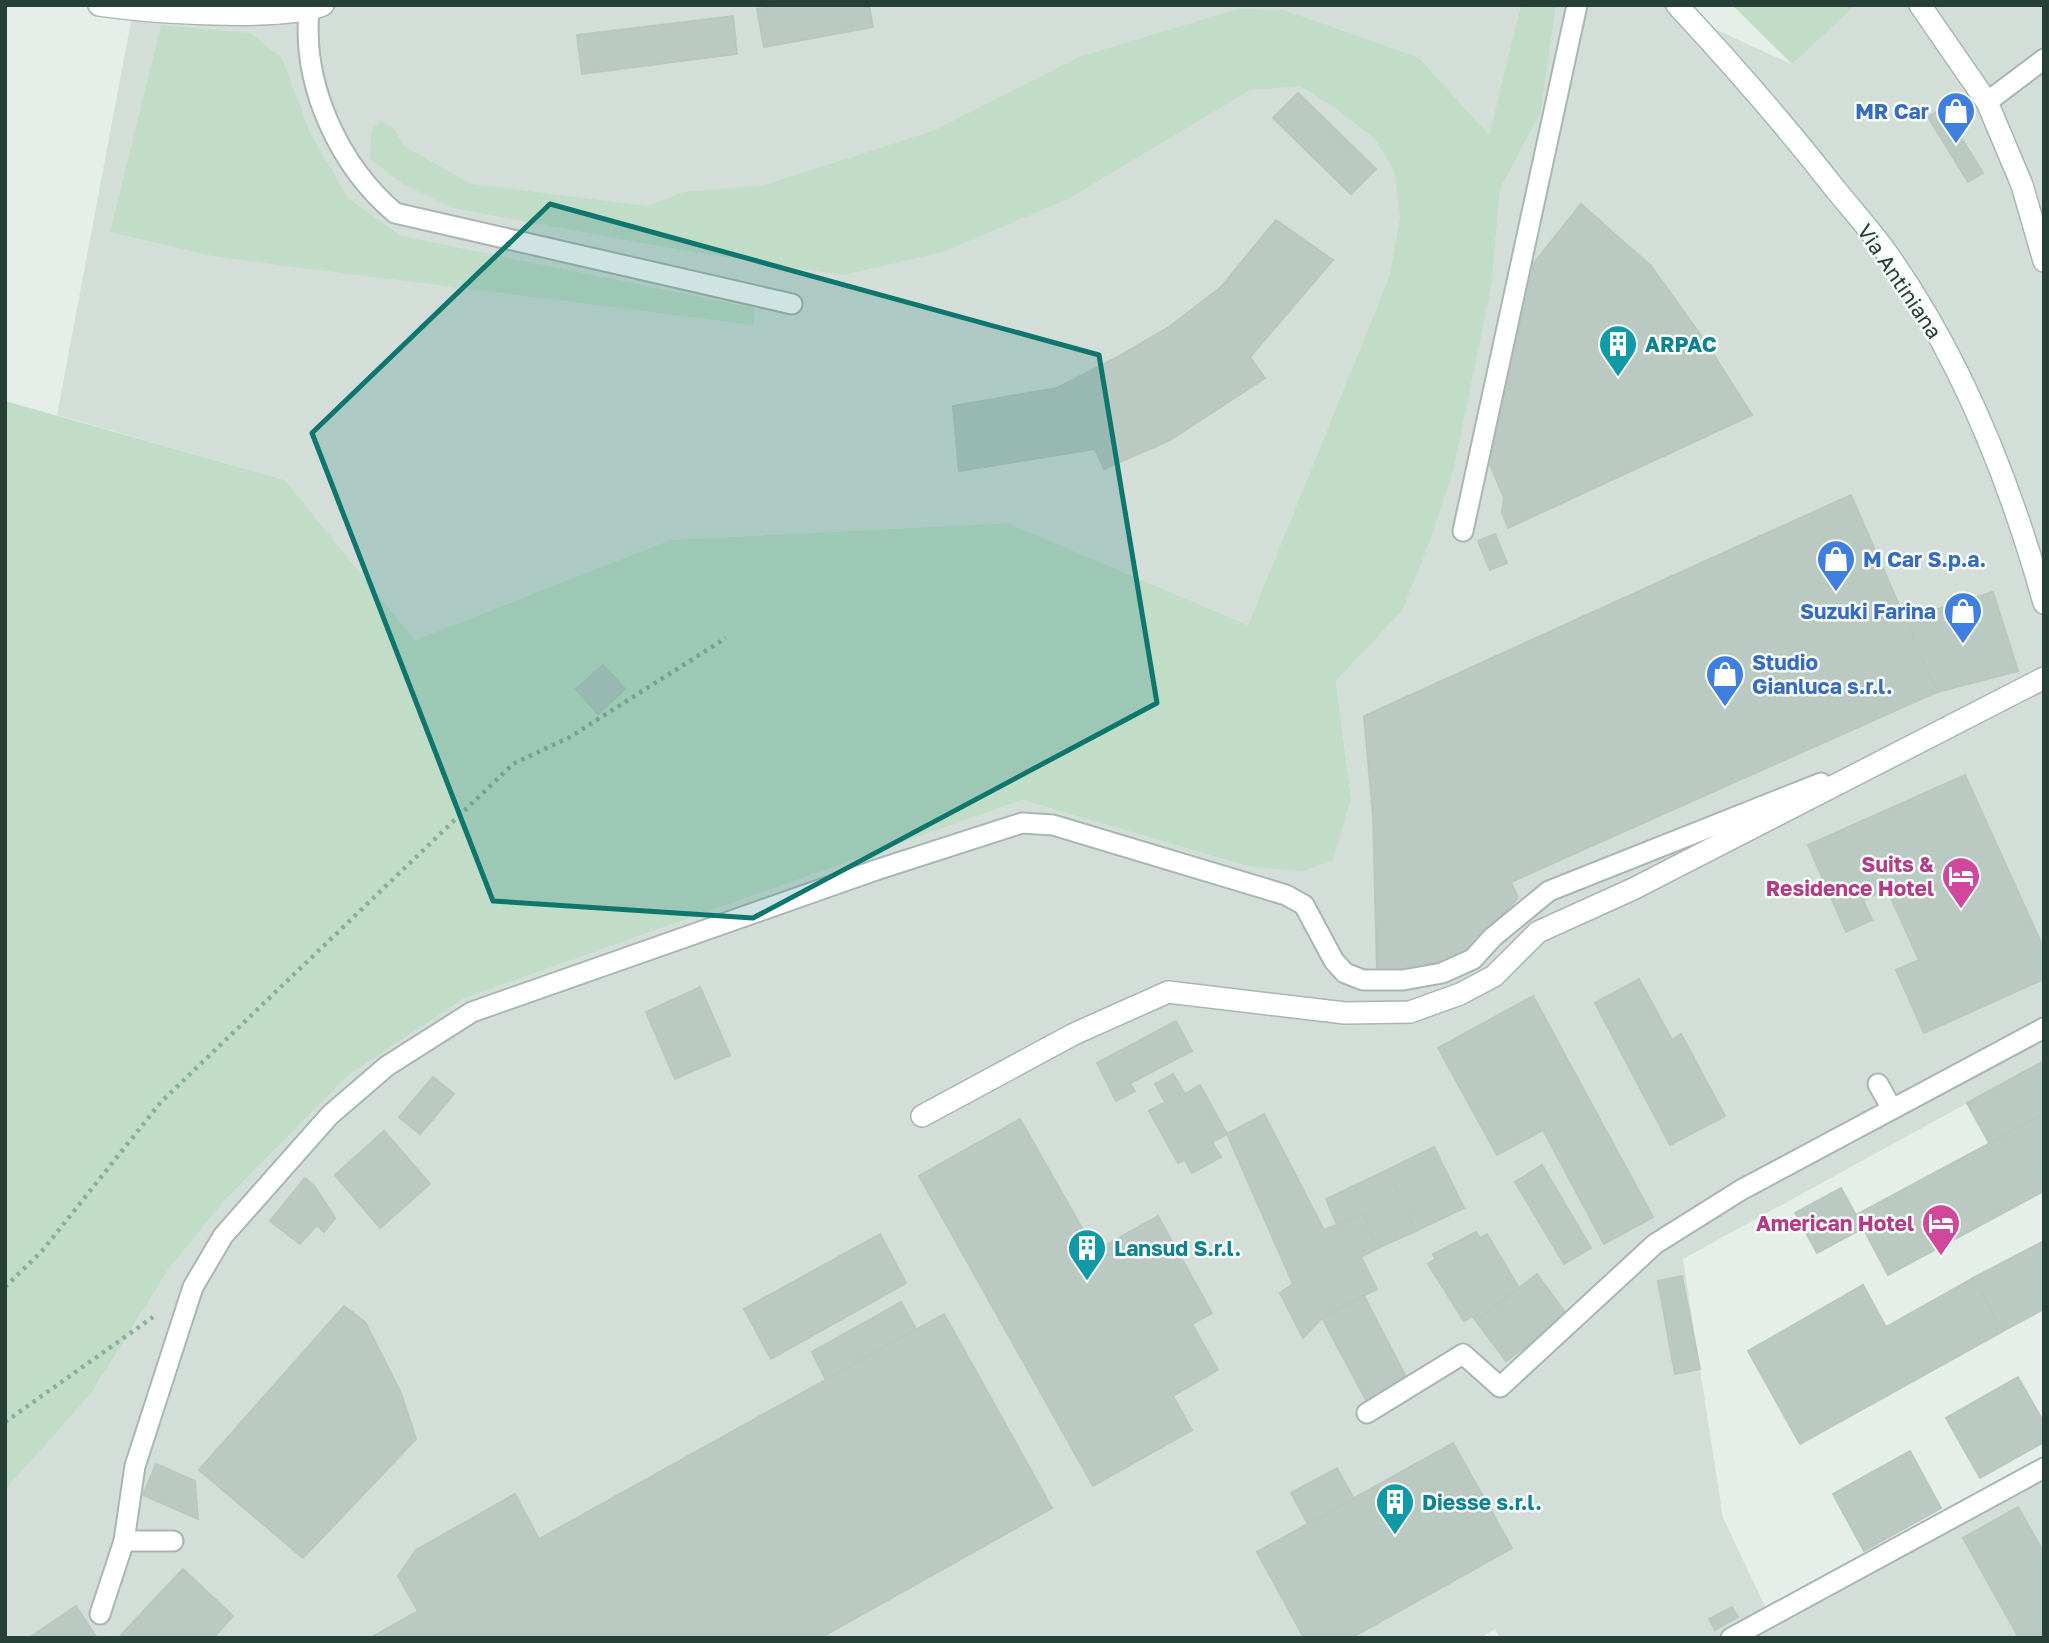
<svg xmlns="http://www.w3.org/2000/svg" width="2049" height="1643" viewBox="0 0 2049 1643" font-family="'Golos Text',sans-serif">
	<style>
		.built { fill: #d4ded9 }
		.green { fill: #c1ddc7 }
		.building { fill: #bbc9c3; stroke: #b9c7c0; stroke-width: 2 }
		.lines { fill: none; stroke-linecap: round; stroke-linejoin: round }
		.lane-casing { stroke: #a9b6b1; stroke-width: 23 }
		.street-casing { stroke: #a9b6b1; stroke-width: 24 }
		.secondary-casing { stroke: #a5b9b1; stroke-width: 24 }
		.path { stroke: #89afa1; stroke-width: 4.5; stroke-dasharray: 3.5 5; stroke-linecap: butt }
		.lane { stroke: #fff; stroke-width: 19 }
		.street { stroke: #fff; stroke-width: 21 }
		.secondary { stroke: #fff; stroke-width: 21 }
		.marked { fill: #0f766e; fill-opacity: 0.2; stroke: #0f766e; stroke-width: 5; stroke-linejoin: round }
		.labels { text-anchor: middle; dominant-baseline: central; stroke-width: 5; stroke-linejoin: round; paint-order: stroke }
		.shop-label { font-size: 21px; font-weight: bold; fill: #366cbe; stroke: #f7faf8; text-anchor: end }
		.street-label { font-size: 21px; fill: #263f37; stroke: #f7faf8 }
		.culture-label { font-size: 21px; font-weight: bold; fill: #0d838f; stroke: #f7faf8; text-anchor: start }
		.hotel-label { font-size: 21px; font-weight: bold; fill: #b23c85; stroke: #f7faf8; text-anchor: end }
	</style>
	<rect width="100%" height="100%" fill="#e6eeea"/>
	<g class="built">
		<path d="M134,5H1521L1489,135L1400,217L1389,277L1248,625L1008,523L670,540L415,640L285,480L57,415Z"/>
		<path d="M1556,5H1663L1791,64L1856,5H2044V1061L1683,1259L1723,1518L1775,1627L2044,1475V1638H1500L1495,1629L1480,1638H5V1490L91,1394L168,1270L225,1200L349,1075L465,998L1022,800L1247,866L1351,798L1336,681L1402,611L1492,282L1500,189L1541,112Z"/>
	</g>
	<g class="green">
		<path d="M1521,5H1556L1541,112L1500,189L1492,282L1453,472L1430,541L1402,611L1336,681L1351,798L1333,860L1303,871L1247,866L1022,800L465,998L349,1075L225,1200L168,1270L91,1394L5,1490V401L285,480L415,640L670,540L1008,523L1248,625L1389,277L1400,217L1394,170L1374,138L1334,107L1300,86L1250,90L1068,199L943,252L843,275L675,249L453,208L402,183L370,159L371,133L379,120L393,127L404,146L471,184L648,206L684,192L761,186L933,131L1079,57L1238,9L1284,10L1419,58L1489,135Z"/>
		<path d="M1732,5H1856L1792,64Z"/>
		<path d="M161,25L250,33L282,58L310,133L348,198L401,236L754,308V325L217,257L110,232Z"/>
	</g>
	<g class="building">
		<path d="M779,5H869L873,27L764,47L757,9Z"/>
		<path d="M733,16L737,54L582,74L577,35Z"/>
		<path d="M1298,93L1376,169L1351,194L1273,118Z"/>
		<path d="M1943,108L1983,173L1968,182L1928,117Z"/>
		<path d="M1581,204L1651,266L1705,341L1752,415L1508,528L1502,512L1504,498L1489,462L1534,263Z"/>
		<path d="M1276,220L1333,260L1250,357L1265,378L1170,440L1104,469L1095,449L959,471L953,406L1057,388L1112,360L1169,327L1221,287Z"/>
		<path d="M1851,495L1937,692L1511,882L1518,898L1466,953L1410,970L1377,972L1373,816L1364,716Z"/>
		<path d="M1495,534L1507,563L1490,570L1478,541Z"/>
		<path d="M1993,592L2018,671L1937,692L1905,619Z"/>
		<path d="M603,665L625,689L598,714L576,689Z"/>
		<path d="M1965,775L2044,949V979L1924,1033L1896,970L1919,960L1887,889L1863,900L1872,920L1846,932L1808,845Z"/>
		<path d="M1639,979L1672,1040L1681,1034L1725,1116L1670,1145L1595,1003Z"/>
		<path d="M700,987L730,1055L675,1079L646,1012Z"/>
		<path d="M1533,996L1653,1217L1604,1244L1543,1130L1497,1155L1438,1048Z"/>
		<path d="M1176,1021L1192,1051L1130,1083L1135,1091L1116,1101L1097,1063Z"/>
		<path d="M2044,1061V1114L1989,1143L1967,1103Z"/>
		<path d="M1173,1074L1185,1094L1200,1085L1227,1134L1212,1142L1221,1157L1192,1173L1185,1160L1178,1163L1149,1111L1165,1102L1155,1084Z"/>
		<path d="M433,1077L454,1094L420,1134L399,1117Z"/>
		<path d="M1264,1114L1324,1230L1363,1214L1378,1248L1361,1257L1377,1289L1322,1318L1303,1338L1280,1293L1293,1284L1227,1134Z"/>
		<path d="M2044,1114V1191L1888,1275L1856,1215Z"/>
		<path d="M1020,1119L1095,1251L1158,1216L1212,1313L1192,1324L1218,1370L1173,1396L1192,1430L1093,1486L919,1176Z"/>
		<path d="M384,1131L430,1184L380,1228L335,1175Z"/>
		<path d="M1434,1147L1464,1208L1416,1231L1387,1170Z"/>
		<path d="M1542,1165L1591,1248L1564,1264L1515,1182Z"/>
		<path d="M1387,1170L1416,1231L1378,1248L1363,1214L1337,1225L1326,1199Z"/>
		<path d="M305,1178L315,1187L335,1218L324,1232L317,1225L300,1244L270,1221Z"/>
		<path d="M1841,1188L1863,1228L1817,1253L1795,1213Z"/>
		<path d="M1476,1232L1480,1238L1487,1234L1519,1288L1476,1321L1472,1316L1464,1321L1428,1264L1435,1259L1433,1254Z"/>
		<path d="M880,1234L906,1283L771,1359L744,1309Z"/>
		<path d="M2044,1241V1309L2003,1331L1973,1278Z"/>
		<path d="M1537,1274L1567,1315L1506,1361L1476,1321Z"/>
		<path d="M1682,1276L1700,1369L1675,1374L1658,1281Z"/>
		<path d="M1973,1278L2003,1331L1800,1444L1748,1351L1863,1285L1886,1327Z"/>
		<path d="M1364,1296L1405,1375L1368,1404L1322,1318Z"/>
		<path d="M901,1302L916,1329L826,1380L812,1352Z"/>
		<path d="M344,1306L365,1322L401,1393L416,1439L303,1558L199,1470Z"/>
		<path d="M944,1314L1052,1508L820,1638H370L418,1611L398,1576L416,1550L515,1494L539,1539Z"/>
		<path d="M2018,1377L2044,1423V1442L1980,1478L1946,1418Z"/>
		<path d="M1453,1443L1512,1548L1351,1638H1304L1257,1552Z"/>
		<path d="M1910,1451L1941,1508L1864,1551L1833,1494Z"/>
		<path d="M156,1464L195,1481L198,1519L143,1495Z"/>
		<path d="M1337,1468L1354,1499L1308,1524L1291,1493Z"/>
		<path d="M2018,1507L2044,1553V1638H2019L1963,1538Z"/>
		<path d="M183,1569L233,1616L213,1638H124L121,1635Z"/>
		<path d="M76,1606L97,1638H29Z"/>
		<path d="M1732,1607L1738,1617L1715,1630L1709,1619Z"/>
	</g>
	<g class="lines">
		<defs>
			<g id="lane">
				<path d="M309,11C302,86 339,165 395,213L792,304"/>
				<path d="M1987,102L2044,59"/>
				<path d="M1463,531L1577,5"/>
				<path d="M1878,1084L1892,1109"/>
				<path d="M1367,1413L1463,1354L1500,1387L1655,1244L1741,1190L2044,1028"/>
				<path d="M173,1541H124L135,1466L193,1287L223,1236L330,1115L387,1066L472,1012L876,870L1022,823L1053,825L1286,895L1304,905L1334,961L1345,973L1363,980H1403L1442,973L1473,959L1493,937L1549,891L1821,783"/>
				<path d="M100,1614L124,1541"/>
				<path d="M1731,1638L2044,1468"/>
			</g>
			<g id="street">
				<path d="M99,5C147,12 281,22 323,5"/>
				<path d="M1920,5L1987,102L2022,185L2044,261"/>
				<path d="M922,1116L1074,1034L1168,992L1345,1013L1410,1012L1460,994L1494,976L1538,932L1633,889L2044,678"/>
			</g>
			<path id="secondary" d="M1677,5C1732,64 1786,126 1836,190C1854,212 1873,233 1889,256C1962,360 2010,481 2044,603"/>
		</defs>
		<use href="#lane" class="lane-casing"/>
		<use href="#street" class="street-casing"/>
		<use href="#secondary" class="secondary-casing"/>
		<g class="path">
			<path d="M5,1287L42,1251L161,1102L513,764L570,737L726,638"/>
			<path d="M5,1422L153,1317"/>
		</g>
		<use href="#lane" class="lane"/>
		<use href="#street" class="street"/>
		<use href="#secondary" class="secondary"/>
	</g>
	<path class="marked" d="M550,204L1099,355L1157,703L753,918L493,901L312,433Z"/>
	<defs>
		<symbol id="shop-pin" viewBox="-11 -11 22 30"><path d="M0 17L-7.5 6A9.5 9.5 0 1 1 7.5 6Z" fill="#3f7fe0" stroke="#f7faf8"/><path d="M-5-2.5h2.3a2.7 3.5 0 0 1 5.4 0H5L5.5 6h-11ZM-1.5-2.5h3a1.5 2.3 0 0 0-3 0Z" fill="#fff"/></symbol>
		<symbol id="building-pin" viewBox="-11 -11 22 30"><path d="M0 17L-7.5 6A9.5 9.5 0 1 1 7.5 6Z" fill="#0f9aa8" stroke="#f7faf8"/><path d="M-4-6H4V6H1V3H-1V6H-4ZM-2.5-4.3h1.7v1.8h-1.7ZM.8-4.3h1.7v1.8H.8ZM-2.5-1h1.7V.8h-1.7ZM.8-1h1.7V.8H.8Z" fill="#fff"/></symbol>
		<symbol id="hotel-pin" viewBox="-11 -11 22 30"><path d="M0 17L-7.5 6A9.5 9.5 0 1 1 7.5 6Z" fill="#d1479c" stroke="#f7faf8"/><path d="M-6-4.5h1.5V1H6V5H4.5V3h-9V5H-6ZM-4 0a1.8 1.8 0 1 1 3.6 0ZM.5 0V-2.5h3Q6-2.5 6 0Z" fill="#fff"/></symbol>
	</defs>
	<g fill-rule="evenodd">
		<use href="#shop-pin" x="1934" y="89" width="44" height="60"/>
		<use href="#building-pin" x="1596" y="322" width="44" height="60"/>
		<use href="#shop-pin" x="1814" y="537" width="44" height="60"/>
		<use href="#shop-pin" x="1941" y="589" width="44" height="60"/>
		<use href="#shop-pin" x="1703" y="652" width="44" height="60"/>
		<use href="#hotel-pin" x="1939" y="854" width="44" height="60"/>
		<use href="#hotel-pin" x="1919" y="1201" width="44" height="60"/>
		<use href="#building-pin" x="1065" y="1226" width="44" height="60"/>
		<use href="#building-pin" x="1373" y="1480" width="44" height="60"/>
	</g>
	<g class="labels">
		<g class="shop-label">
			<text x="1929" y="111">MR Car</text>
			<text x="1863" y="559" text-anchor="start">M Car S.p.a.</text>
			<text x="1936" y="611">Suzuki Farina</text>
			<text x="1752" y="662" text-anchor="start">Studio<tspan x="1752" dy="24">Gianluca s.r.l.</tspan></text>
		</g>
		<g class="street-label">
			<text transform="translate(1900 281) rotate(56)">Via Antiniana</text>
		</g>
		<g class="culture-label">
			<text x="1645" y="344">ARPAC</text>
			<text x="1114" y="1248">Lansud S.r.l.</text>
			<text x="1422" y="1502">Diesse s.r.l.</text>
		</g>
		<g class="hotel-label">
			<text x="1934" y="864">Suits &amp;<tspan x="1934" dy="24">Residence Hotel</tspan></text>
			<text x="1914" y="1223">American Hotel</text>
		</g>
	</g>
	<rect width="2049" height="1643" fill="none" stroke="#263f37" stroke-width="14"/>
</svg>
